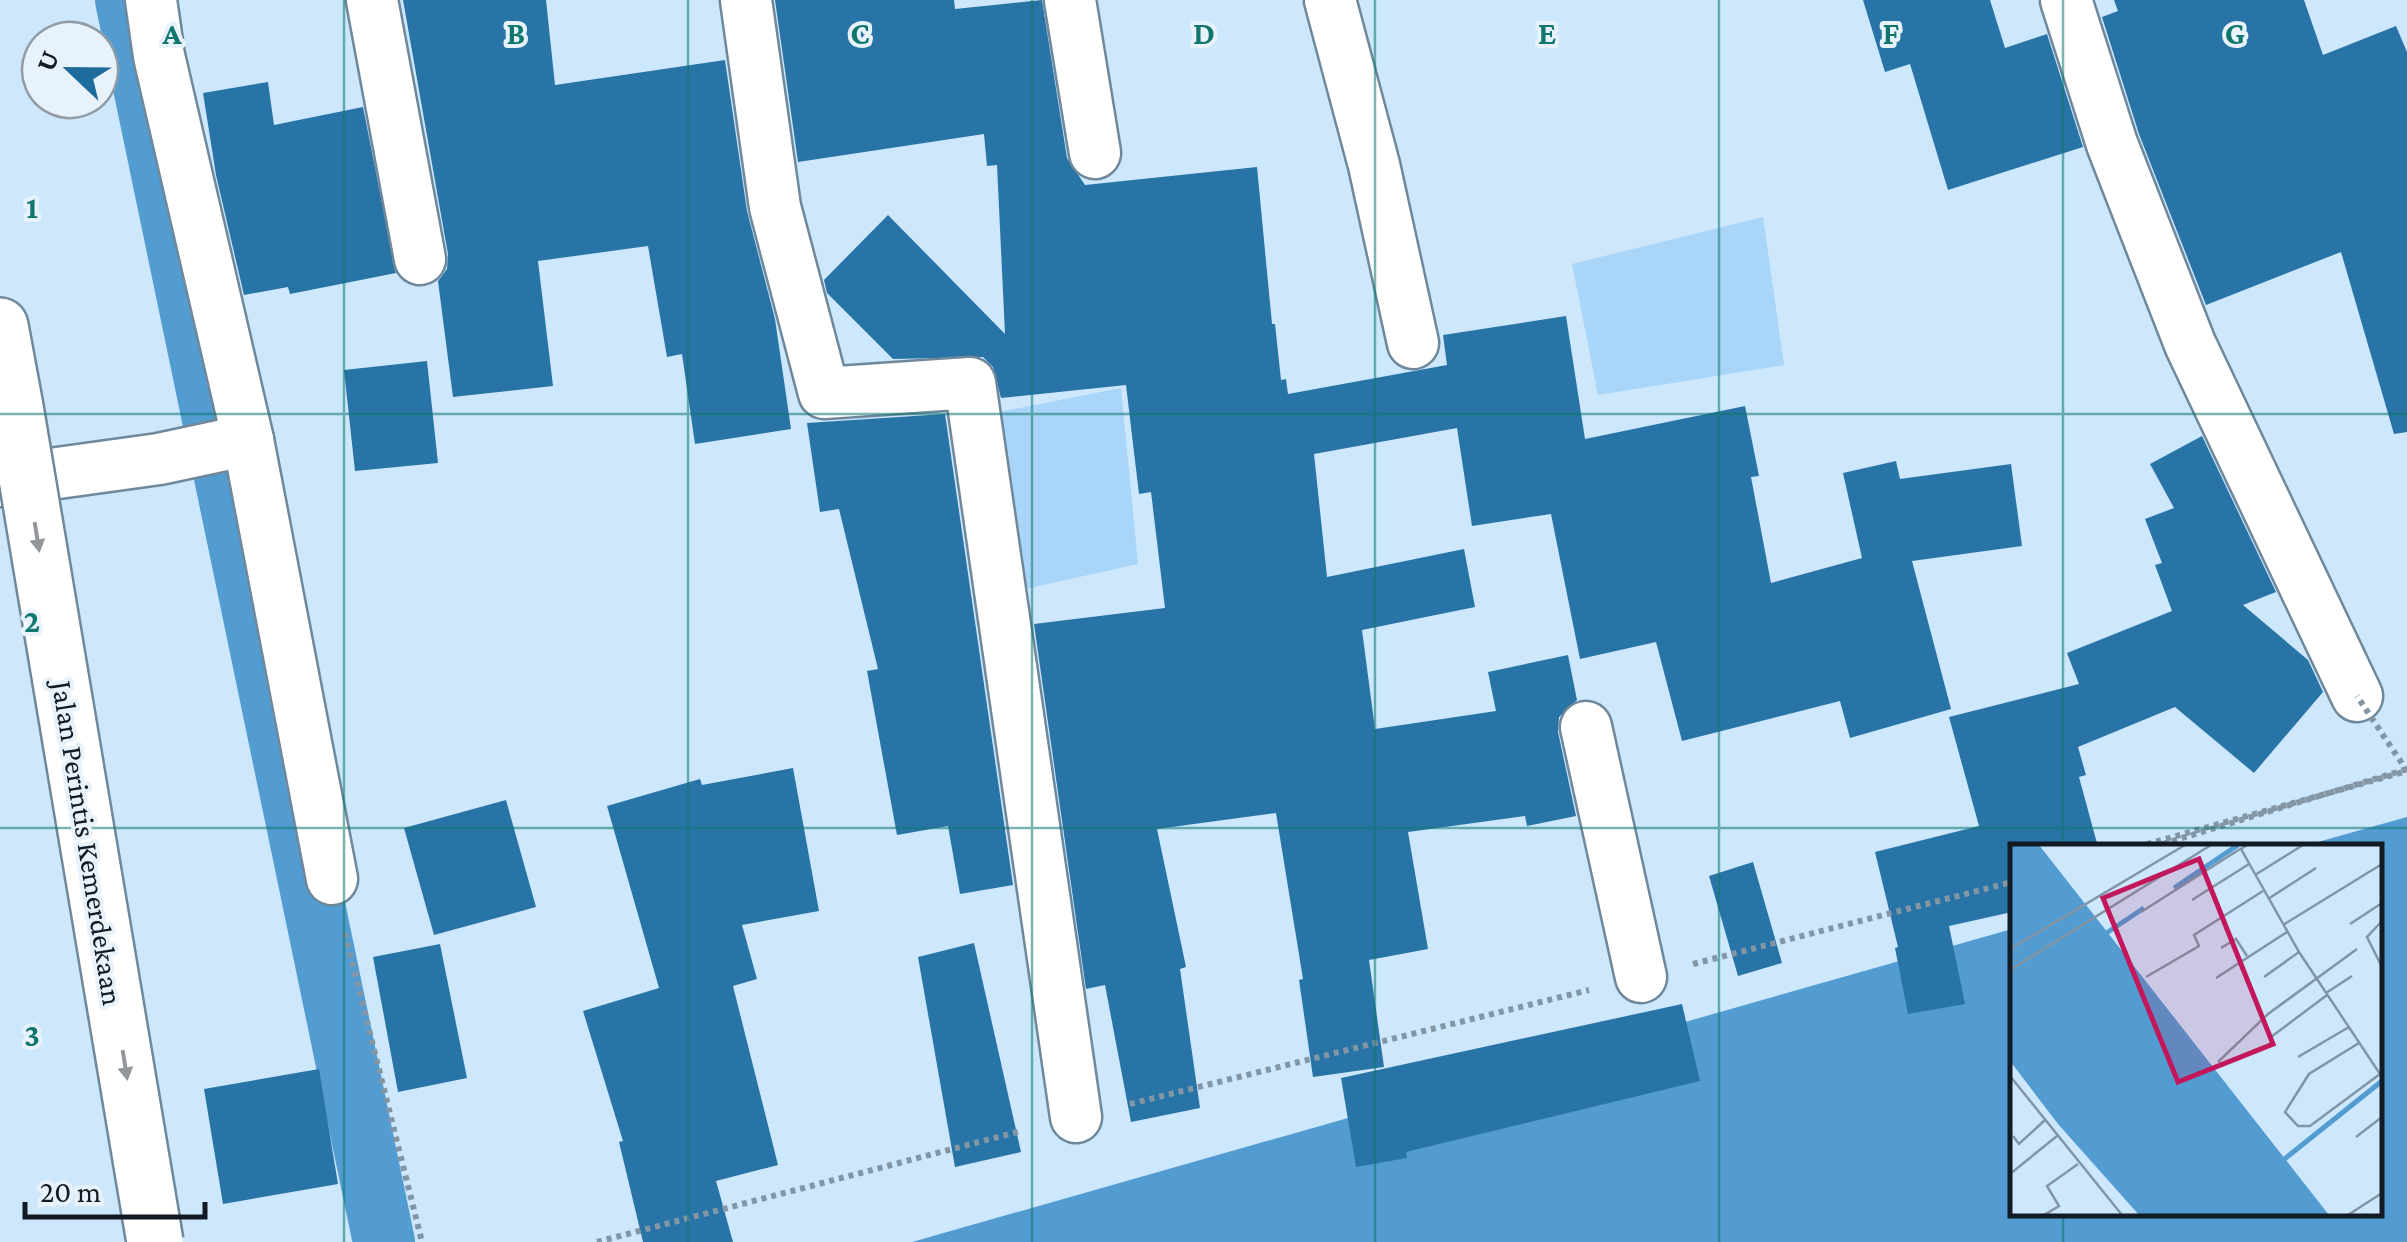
<svg xmlns="http://www.w3.org/2000/svg" width="2407" height="1242" viewBox="0 0 2407 1242" font-family="'Crimson Pro',serif">
	<style>
		.green { fill: #a8d5f8 }
		.water { fill: #539cd1 }
		.lines { fill: none; stroke-linecap: round; stroke-linejoin: round }
		.canal { stroke: #539cd1; stroke-width: 62 }
		.building { fill: #2974a7 }
		.minor-casing { stroke: #6f889b; stroke-width: 55 }
		.trunk-casing { stroke: #6f889b; stroke-width: 60 }
		.path { stroke: #8296a6; stroke-width: 6; stroke-dasharray: 5 5; stroke-linecap: butt }
		.minor { stroke: #fff; stroke-width: 50 }
		.trunk { stroke: #fff; stroke-width: 55 }
		.trunk-bridge-casing { stroke: #6f889b; stroke-width: 60; stroke-linecap: butt }
		.path-bridge { stroke: #8296a6; stroke-width: 6; stroke-dasharray: 5 5; stroke-linecap: butt }
		.trunk-bridge { stroke: #fff; stroke-width: 55 }
		.oneway { fill: #94989c }
		.grid { fill: none; stroke: #0f766e; stroke-width: 2.5; stroke-opacity: 0.55 }
		.labels { text-anchor: middle; dominant-baseline: central; stroke-width: 8; stroke-linejoin: round; paint-order: stroke }
		.street-label { font-size: 30px; fill: #121b23; stroke: #e8f2fb }
		.inset-river { fill: none; stroke: #539cd1; stroke-width: 5 }
		.inset-road { fill: none; stroke: #8295a6; stroke-width: 2.5 }
		.view { fill: #c2185b; fill-opacity: 0.15; stroke: #c2185b; stroke-width: 5 }
		.inset-edge { fill: none; stroke: #121b23; stroke-width: 5 }
		.grid-label { font-size: 32px; text-anchor: middle; font-weight: bold; fill: #0f766e; stroke: #e8f2fb; stroke-width: 8; stroke-linejoin: round; paint-order: stroke }
	</style>
	<rect width="100%" height="100%" fill="#cde7fd"/>
	<g class="green">
		<path d="M1763,217L1784,365L1598,395L1572,264Z"/>
		<path d="M1121,388L1138,564L1011,592L979,416Z"/>
	</g>
	<path class="water" d="M2407,817V1242H912L2012,929V1214H2380V847H2300Z"/>
	<g class="lines">
		<path class="canal" d="M126,0L384,1242"/>
	</g>
	<g class="building">
		<path d="M403,0H546L555,85L725,60L747,211L775,319L791,429L695,444L682,354L667,357L648,246L538,261L553,386L453,397L438,281L447,269L448,254Z"/>
		<path d="M775,0H954L955,9L1042,0L1067,158L1085,185L1257,167L1272,324H1275L1281,380L1286,379L1288,394L1447,365L1443,335L1566,316L1585,439L1745,406L1759,476L1751,477L1771,583L1862,558L1843,473L1896,461L1900,479L2011,464L2022,546L1912,561L1951,709L1850,738L1840,701L1682,741L1656,642L1580,659L1551,514L1472,526L1457,428L1314,454L1327,577L1464,549L1475,607L1362,630L1375,729L1496,711L1488,672L1568,655L1577,700L1559,717L1558,732L1576,816L1527,826L1525,816L1408,832L1428,949L1369,960L1384,1067L1313,1077L1299,980L1303,979L1276,813L1157,829L1186,967L1180,969L1200,1108L1131,1122L1105,985L1086,989L1034,624L1165,608L1151,492L1139,494L1126,385L1001,398L993,367L983,357L893,359L827,293L824,280L888,215L1005,334L997,165L987,166L984,134L798,162Z"/>
		<path d="M1863,0H1990L2005,48L2047,34L2083,147L1948,190L1910,64L1885,72Z"/>
		<path d="M2114,0H2304L2323,55L2396,26L2407,52V432L2394,434L2341,252L2206,305L2139,134L2102,17L2118,11Z"/>
		<path d="M268,82L274,125L363,107L396,273L290,294L288,287L244,295L216,175L203,93Z"/>
		<path d="M427,361L438,463L355,471L344,370Z"/>
		<path d="M945,414L1013,885L960,894L948,826L897,835L867,671L878,669L839,509L820,512L807,423Z"/>
		<path d="M2202,436L2276,592L2243,605L2308,660L2323,692L2254,773L2175,707L2078,747L2086,775L2079,777L2098,847H2012V912L1949,926L1965,1004L1908,1014L1895,948L1898,947L1875,852L1979,826L1949,717L2079,684L2067,653L2172,611L2155,565L2162,563L2145,519L2174,508L2150,464Z"/>
		<path d="M793,768L819,911L742,925L757,979L733,986L778,1165L716,1181L733,1242H643L619,1142L623,1141L583,1011L659,988L607,806L700,779L702,785Z"/>
		<path d="M506,800L536,907L434,935L404,828Z"/>
		<path d="M1753,862L1782,963L1738,976L1709,876Z"/>
		<path d="M974,943L1021,1152L955,1167L918,957Z"/>
		<path d="M440,944L467,1078L398,1092L373,957Z"/>
		<path d="M1682,1004L1700,1081L1406,1152L1407,1158L1356,1167L1341,1078Z"/>
		<path d="M319,1069L338,1184L223,1204L204,1089Z"/>
	</g>
	<g class="lines">
		<defs>
			<g id="minor">
				<path d="M151,0L159,56L248,440L332,879"/>
				<path d="M372,0L420,259"/>
				<path d="M746,0L775,207L824,393L970,383L1076,1117"/>
				<path d="M1070,0L1095,153"/>
				<path d="M1330,0L1374,165L1413,343"/>
				<path d="M2066,0L2112,144L2190,344L2357,696"/>
				<path d="M0,481L159,459L248,440"/>
				<path d="M1586,727L1641,977"/>
			</g>
			<path id="trunk" d="M0,326L15,407"/>
		</defs>
		<use href="#minor" class="minor-casing"/>
		<use href="#trunk" class="trunk-casing"/>
		<g class="path">
			<path d="M2153,847L2407,769"/>
			<path d="M345,933L422,1242"/>
			<path d="M1693,964L2012,882"/>
			<path d="M1130,1104L1589,990"/>
			<path d="M597,1242L1021,1131"/>
		</g>
		<use href="#minor" class="minor"/>
		<use href="#trunk" class="trunk"/>
		<defs>
			<path id="trunk-bridge" d="M15,407L155,1242"/>
		</defs>
		<use href="#trunk-bridge" class="trunk-bridge-casing"/>
		<path class="path-bridge" d="M2137,847L2407,771L2357,696"/>
		<use href="#trunk-bridge" class="trunk-bridge"/>
	</g>
	<defs><path id="oneway-solid" d="M-6-.8H1V-3.2L6.5 0L1 3.2V.8H-6Z" transform="scale(2.5)"/></defs>
	<g class="oneway">
		<use href="#oneway-solid" transform="translate(37 537) rotate(81)"/>
		<use href="#oneway-solid" transform="translate(125 1065) rotate(81)"/>
	</g>
	<path class="grid" d="M344,0V1242M688,0V1242M1032,0V1242M1375,0V1242M1719,0V1242M2063,0V847M0,414H2407M0,828H2407M2063,1214V1242"/>
	<g class="labels">
		<g class="street-label">
			<text transform="translate(88 843) rotate(81)">Jalan Perintis Kemerdekaan</text>
		</g>
	</g>
	<g transform="translate(2010 844)">
		<rect width="372" height="372" fill="#cde7fd"/>
		<path d="M0,1H29L319,371H129L48,280L0,217Z" fill="#539cd1"/>
		<path class="inset-river" d="M164,44L228,1M95,90L134,64M272,317L372,237"/>
		<path class="inset-road" d="M237,1L231,5L289,108L372,233M245,31L293,1M258,55L306,24M182,56L239,20M131,68L230,5M372,77L357,93L372,123M340,80L372,59M273,81L372,20M211,104L226,95L237,112M0,105L175,1M0,126L201,1M136,133L189,102L184,91L253,47M254,133L289,108M206,134L277,88M316,149L342,132M261,193L317,151M349,199L299,230L275,268L288,282H300L370,230M288,213L339,183M208,218L258,170L347,105M0,232L112,371M3,292L9,300L35,276M346,293L372,273M0,330L47,292M34,371L49,362L37,342L68,320M338,371L372,349"/>
		<path class="view" d="M189,15L263,200L168,238L93,54Z"/>
		<rect width="372" height="372" class="inset-edge"/>
	</g>
	<g class="grid-label">
		<text x="172" y="44">A</text>
		<text x="516" y="44">B</text>
		<text x="860" y="44">C</text>
		<text x="1204" y="44">D</text>
		<text x="1547" y="44">E</text>
		<text x="1891" y="44">F</text>
		<text x="2235" y="44">G</text>
		<text x="32" y="218">1</text>
		<text x="32" y="632">2</text>
		<text x="32" y="1046">3</text>
	</g>
	<g transform="translate(70 70) rotate(292)"><circle r="48" fill="#e8f2fb" stroke="#929ca5" stroke-width="2.5"/>
	<path d="M0-8L18 38L0 25L-18 38Z" fill="#1e6b9e"/>
	<text y="-15" font-size="28" font-weight="bold" text-anchor="middle" fill="#121b23">U</text>
	</g>
	<path d="M25 1202v15h180v-15" fill="none" stroke="#121b23" stroke-width="5"/>
	<text x="40" y="1202" font-size="30" fill="#121b23" stroke="#e8f2fb" stroke-width="8" paint-order="stroke">20 m</text>
</svg>
